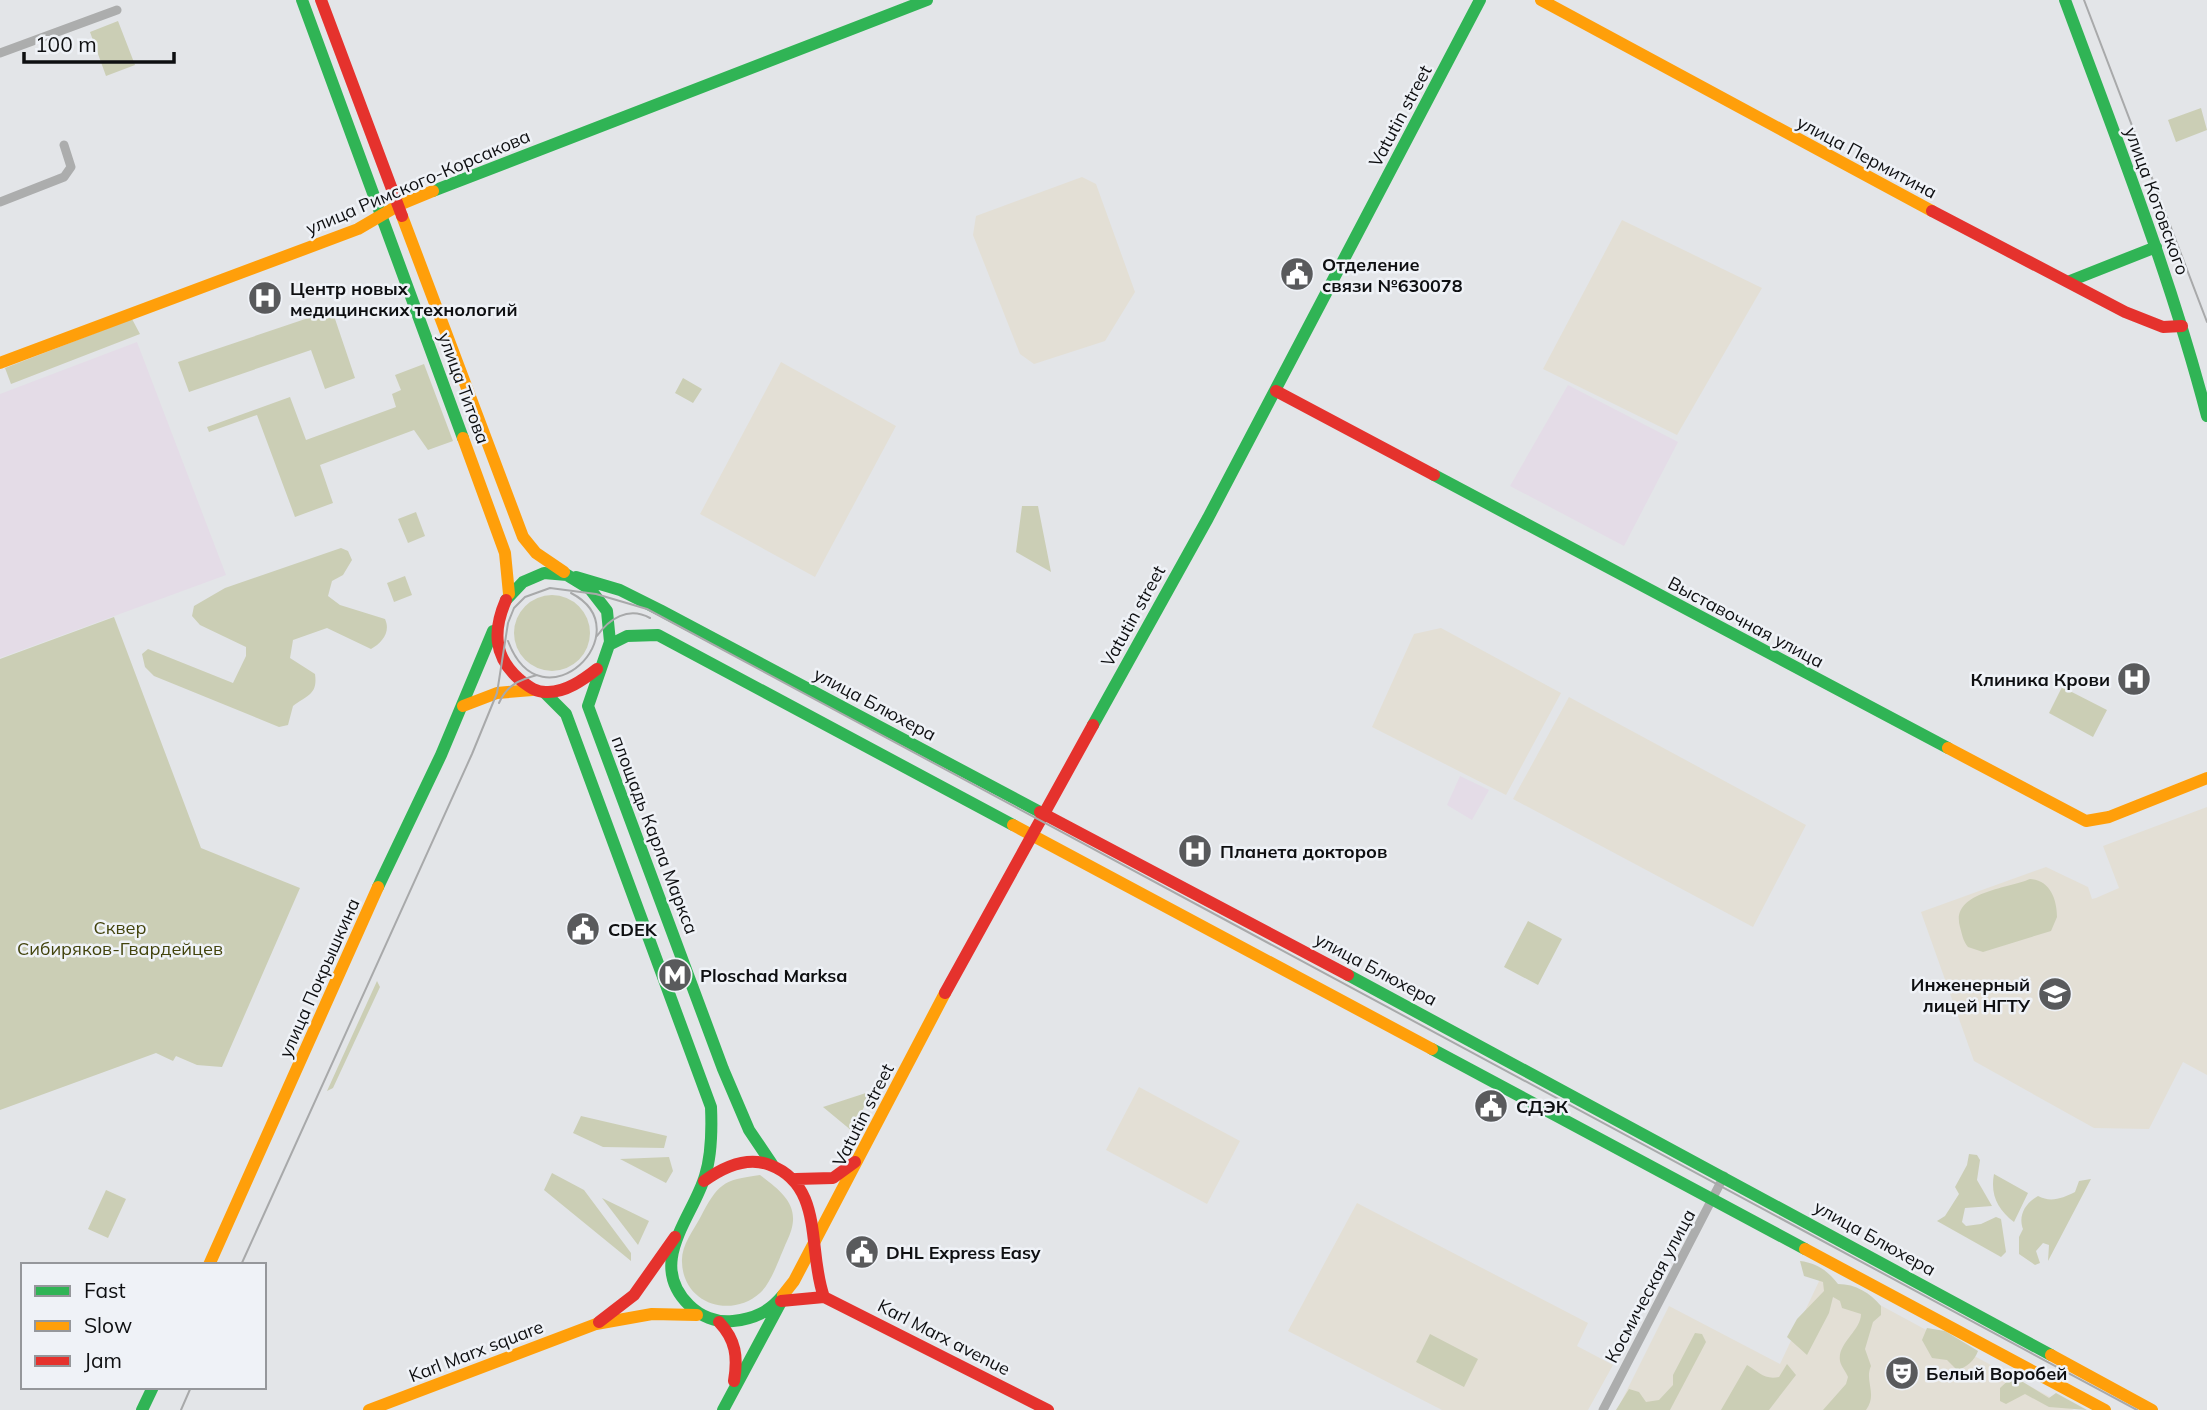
<svg xmlns="http://www.w3.org/2000/svg" width="2207" height="1410" viewBox="0 0 2207 1410" font-family="Mulish,sans-serif">
  <style>
    .industrial { fill: #e4dce7 }
    .education { fill: #e3dfd5 }
    .green { fill: #cbceb5 }
    .lines { fill: none; stroke-linecap: round; stroke-linejoin: round }
    .street { stroke: #acadad; stroke-width: 9 }
    .fast { stroke: #30b455; stroke-width: 12 }
    .slow { stroke: #ff9f0a; stroke-width: 12 }
    .jam { stroke: #e5322d; stroke-width: 12 }
    .tram { stroke: #a8a9aa; stroke-width: 2 }
    .labels { text-anchor: middle; dominant-baseline: central; stroke-width: 5; stroke-linejoin: round; paint-order: stroke }
    .street-label { font-size: 18px; fill: #0e0f11; stroke: #eff2f7 }
    .poi-label { font-size: 18px; font-weight: bold; fill: #0e0f11; stroke: #eff2f7; text-anchor: start }
    .park-label { font-size: 18px; fill: #42430c; stroke: #eff2f7 }
  </style>
  <rect width="100%" height="100%" fill="#e3e5e8"/>
  <path class="industrial" d="M137 342 226 575 0 658V394Z
    M1568 385 1678 442 1624 546 1510 486Z
    M1460 776 1489 790 1472 820 1447 805Z"/>
  <path class="education" d="M1082 177 1096 184 1135 292 1105 341 1034 364 1020 354 973 235 976 216Z
    M1622 220 1762 288 1677 435 1543 369Z
    M781 362 896 426 815 577 700 514Z
    M1441 628 1561 693 1506 795 1372 727 1414 634Z
    M1569 697 1806 825 1753 927 1513 799Z
    M2207 807V1075L2183 1062 2149 1129 2094 1128 1974 1061 1921 912 2046 867 2088 887 2092 899 2096 898 2119 888 2103 846Z
    M1139 1087 1240 1141 1207 1204 1106 1150Z
    M1357 1203 1588 1323 1577 1346 1613 1365 1588 1410H1442L1288 1331Z
    M1821 1277 1880 1305 2074 1410H1617L1669 1306 1780 1364Z"/>
  <path class="green" d="M118 21 135 65 106 76 90 32Z
    M2201 108 2207 130 2176 142 2168 120Z
    M332 310 355 378 325 389 311 350 189 392 178 362Z
    M132 319 140 334 11 384 5 368Z
    M424 364 453 441 428 450 414 430 320 465 333 503 295 517 257 415 209 432 207 427 290 397 306 440 396 407 392 394 401 390 395 375Z
    M683 378 702 389 693 403 675 393Z
    M1022 506H1038L1051 572 1016 552Z
    M416 512 425 536 408 543 398 519Z
    M341 548 348 551 352 560 343 575 332 581 328 596 340 605 385 619C391 632 382 643 371 649L327 628 293 640 290 658 315 674C318 695 307 695 293 706L288 725 279 727 154 676 145 667 142 654 148 649 233 683 246 656V647L200 625 192 616 194 606 225 588Z
    M405 576 412 595 394 602 387 583Z
    M514 633a38 38 0 1 1 76 0a38 38 0 1 1-76 0Z
    M114 617 201 848 300 888 222 1067 197 1065 176 1056 173 1061 156 1053 0 1110V659Z
    M2062 687 2107 710 2093 737 2049 713Z
    M2030 879C2050 880 2057 899 2057 917L2051 931 1983 952 1968 947C1963 941 1962 934 1960 927 1950 892 2007 889 2030 879Z
    M1528 921 1562 939 1538 985 1504 967Z
    M377 981 380 987 333 1088 327 1091Z
    M872 1091 852 1131 823 1107Z
    M581 1116 667 1136 664 1148 603 1147 573 1133Z
    M1969 1154 1977 1155 1980 1160 1977 1180 1992 1206 1965 1208 1962 1222 1966 1226 1981 1224 1996 1217 2001 1219 2006 1252 2001 1257 1937 1221 1945 1216 1959 1194 1955 1187 1967 1165Z
    M669 1157 673 1171 666 1183 620 1159Z
    M552 1173 584 1190 631 1253V1261L544 1190Z
    M1994 1174 2028 1193 2014 1222C1998 1210 1990 1195 1994 1174Z
    M760 1175C785 1194 803 1208 787 1241 780 1256 772 1282 760 1293 731 1319 683 1304 682 1262 681 1246 693 1231 700 1218 718 1184 722 1180 760 1175Z
    M2091 1179 2048 1261 2049 1245 2043 1243 2036 1251 2040 1263 2035 1265 2019 1254V1237L2023 1229C2018 1216 2025 1203 2038 1196 2051 1203 2063 1198 2075 1192L2079 1181Z
    M106 1190 126 1199 108 1238 88 1229Z
    M602 1198 649 1221 638 1245Z
    M1800 1261C1817 1263 1828 1271 1838 1284 1856 1284 1870 1293 1881 1306V1315L1873 1322 1865 1349 1871 1366C1864 1381 1878 1394 1866 1410H1823L1846 1384 1848 1377C1846 1372 1841 1366 1840 1361 1837 1343 1861 1331 1861 1314L1842 1308 1840 1301 1833 1297 1829 1313 1807 1355 1787 1337 1797 1319 1824 1291 1823 1282 1804 1276Z
    M1927 1328 1945 1331 1978 1351C1975 1360 1966 1368 1957 1370L1947 1360 1932 1358 1922 1340Z
    M1695 1333 1702 1334 1706 1342 1670 1410H1616L1629 1389 1639 1392 1646 1402 1659 1400 1673 1385V1375Z
    M1430 1334 1478 1359 1464 1387 1416 1362Z
    M1787 1364 1796 1375 1769 1410H1721L1747 1365C1759 1372 1764 1380 1779 1377Z
    M2013 1376 2049 1398 2056 1393 2087 1410 2049 1407 2025 1394 2006 1404 2000 1401V1388Z"/>
  <g class="lines">
    <path class="street" d="M0 53 117 10
      M0 202 64 177 71 167 64 145
      M1603 1410 1724 1176"/>
    <path class="fast" d="M302 0 463 438
      M2065 0C2116 138 2170 274 2207 416
      M433 191 927 0
      M2070 281 2156 247
      M1434 475 1948 748
      M576 577 620 590 660 610 1040 812
      M506 600 523 582 544 573 567 575 590 589 607 611 610 642 588 706 723 1069 749 1130 772 1164
      M609 645 627 636 658 635 1013 825
      M544 692 566 714 711 1107C712 1130 712 1154 705 1176 693 1217 646 1263 689 1305 700 1316 716 1323 733 1321 754 1319 769 1312 783 1295
      M1093 725 1208 518 1480 0
      M378 887 441 755 493 631
      M1348 975 2051 1355
      M1432 1049 1805 1249
      M142 1410 153 1387
      M723 1410 781 1302"/>
    <path class="slow" d="M1541 0 1932 211
      M402 216 523 537 536 553 564 572
      M0 363 358 229 399 205 433 191
      M463 438 505 553 509 594
      M463 706 497 693 532 690
      M1948 748 2086 821 2109 817 2207 778
      M1013 825 1432 1049
      M1805 1249 2105 1410
      M209 1265 378 887
      M783 1295 794 1281 945 993
      M2051 1355 2152 1410
      M369 1410 596 1324 652 1314 697 1315"/>
    <path class="jam" d="M321 0 402 216
      M1932 211 2125 312 2163 327 2182 326
      M1276 391 1434 475
      M506 600C493 630 493 656 519 679 528 686 536 693 548 692 566 692 583 680 597 669
      M1040 812 1348 975
      M945 993 1093 725
      M796 1179 833 1178 855 1162
      M704 1181C722 1168 747 1156 770 1165 825 1186 807 1251 824 1297
      M781 1301 824 1297 1048 1410
      M599 1322 634 1295 675 1237
      M719 1322C736 1340 738 1357 734 1381"/>
    <path class="tram" d="M2084 0 2207 322
      M597 636C609 619 628 606 650 618
      M508 641C542 731 644 631 571 593
      M499 703C507 685 519 680 537 675
      M241 1265 472 754 497 693 508 623 514 608 525 597 550 588 596 594 647 609 2137 1410
      M181 1410 191 1387"/>
  </g>
  <defs>
    <g id="civic-disc" transform="scale(1.75)"><circle r="9.5" fill="#595a5c" stroke="#eff2f7"/><path d="M-.6-6.5H3V-4.5H.6V-3L4-1V1h2V6H-6V1h2V-1L-.6-3ZM-1.2 2.5V6h2.4V2.5Z" fill="#fff"/></g>
    <g id="hospital-disc" transform="scale(1.75)"><circle r="9.5" fill="#595a5c" stroke="#eff2f7"/><path d="M-5-5h3v3.5h4V-5h3V5h-3V1.5h-4V5h-3Z" fill="#fff"/></g>
    <g id="metro-disc" transform="scale(1.75)"><circle r="9.5" fill="#595a5c" stroke="#eff2f7"/><path d="M-5.5 5V-5H-3L0 0L3-5H5.5V5H3V-.5L0 4L-3-.5V5Z" fill="#fff"/></g>
    <g id="school-disc" transform="scale(1.75)"><circle r="9.5" fill="#595a5c" stroke="#eff2f7"/><path d="M0-5L7-2L0 1L-7-2ZM-4 1L0 2.5L4 1V4Q0 6-4 4Z" fill="#fff"/></g>
    <g id="theatre-disc" transform="scale(1.75)"><circle r="9.5" fill="#595a5c" stroke="#eff2f7"/><path d="M-5-5.5Q0-4 5-5.5V0Q5 5 0 6Q-5 5-5 0ZM-3.3-2.5H-1v1.5H-3.3ZM1-2.5H3.3v1.5H1ZM-2.8 1Q0 5.5 2.8 1Z" fill="#fff"/></g>
  </defs>
  <g fill-rule="evenodd">
    <use href="#civic-disc" x="1297" y="274"/>
    <use href="#hospital-disc" x="265" y="298"/>
    <use href="#hospital-disc" x="2134" y="679"/>
    <use href="#hospital-disc" x="1195" y="851"/>
    <use href="#civic-disc" x="583" y="929"/>
    <use href="#metro-disc" x="675" y="975"/>
    <use href="#school-disc" x="2055" y="994"/>
    <use href="#civic-disc" x="1491" y="1106"/>
    <use href="#civic-disc" x="862" y="1252"/>
    <use href="#theatre-disc" x="1902" y="1373"/>
  </g>
  <g class="labels">
    <g class="street-label">
      <text transform="translate(1400 116) rotate(-62)">Vatutin street</text>
      <text transform="translate(1867 157) rotate(28)">улица Пермитина</text>
      <text transform="translate(418 182) rotate(-23)">улица Римского-Корсакова</text>
      <text transform="translate(2157 201) rotate(70)">улица Котовского</text>
      <text transform="translate(464 388) rotate(70)">улица Титова</text>
      <text transform="translate(1133 616) rotate(-61)">Vatutin street</text>
      <text transform="translate(1746 622) rotate(28)">Выставочная улица</text>
      <text transform="translate(875 704) rotate(28)">улица Блюхера</text>
      <text transform="translate(655 835) rotate(69)">площадь Карла Маркса</text>
      <text transform="translate(1376 969) rotate(28)">улица Блюхера</text>
      <text transform="translate(319 978) rotate(-66)">улица Покрышкина</text>
      <text transform="translate(863 1115) rotate(-63)">Vatutin street</text>
      <text transform="translate(1875 1238) rotate(29)">улица Блюхера</text>
      <text transform="translate(1650 1286) rotate(-62)">Космическая улица</text>
      <text transform="translate(944 1337) rotate(27)">Karl Marx avenue</text>
      <text transform="translate(476 1351) rotate(-21)">Karl Marx square</text>
    </g>
    <g class="poi-label">
      <text x="1322" y="264">Отделение<tspan x="1322" dy="21">связи №630078</tspan></text>
      <text x="290" y="288">Центр новых<tspan x="290" dy="21">медицинских технологий</tspan></text>
      <text x="2110" y="679" text-anchor="end">Клиника Крови</text>
      <text x="1220" y="851">Планета докторов</text>
      <text x="608" y="929">CDEK</text>
      <text x="700" y="975">Ploschad Marksa</text>
      <text x="2030" y="984" text-anchor="end">Инженерный<tspan x="2030" dy="21">лицей НГТУ</tspan></text>
      <text x="1516" y="1106">СДЭК</text>
      <text x="886" y="1252">DHL Express Easy</text>
      <text x="1926" y="1373">Белый Воробей</text>
    </g>
    <g class="park-label">
      <text x="120" y="927">Сквер<tspan x="120" dy="21">Сибиряков-Гвардейцев</tspan></text>
    </g>
  </g>
  <rect x="21" y="1263" width="245" height="126" fill="#eff2f7" stroke="#95979b" stroke-width="2"/>
  <rect x="35" y="1286" width="35" height="10" fill="#30b455" stroke="#95979b" stroke-width="2"/>
  <text x="84" y="1298" font-size="21" fill="#0e0f11">Fast</text>
  <rect x="35" y="1321" width="35" height="10" fill="#ff9f0a" stroke="#95979b" stroke-width="2"/>
  <text x="84" y="1333" font-size="21" fill="#0e0f11">Slow</text>
  <rect x="35" y="1356" width="35" height="10" fill="#e5322d" stroke="#95979b" stroke-width="2"/>
  <text x="84" y="1368" font-size="21" fill="#0e0f11">Jam</text>
  <path d="M24 52v10h150v-10" fill="none" stroke="#0e0f11" stroke-width="3.5"/>
  <text x="35" y="52" font-size="21" fill="#0e0f11" stroke="#eff2f7" stroke-width="5" paint-order="stroke">100 m</text>
</svg>
